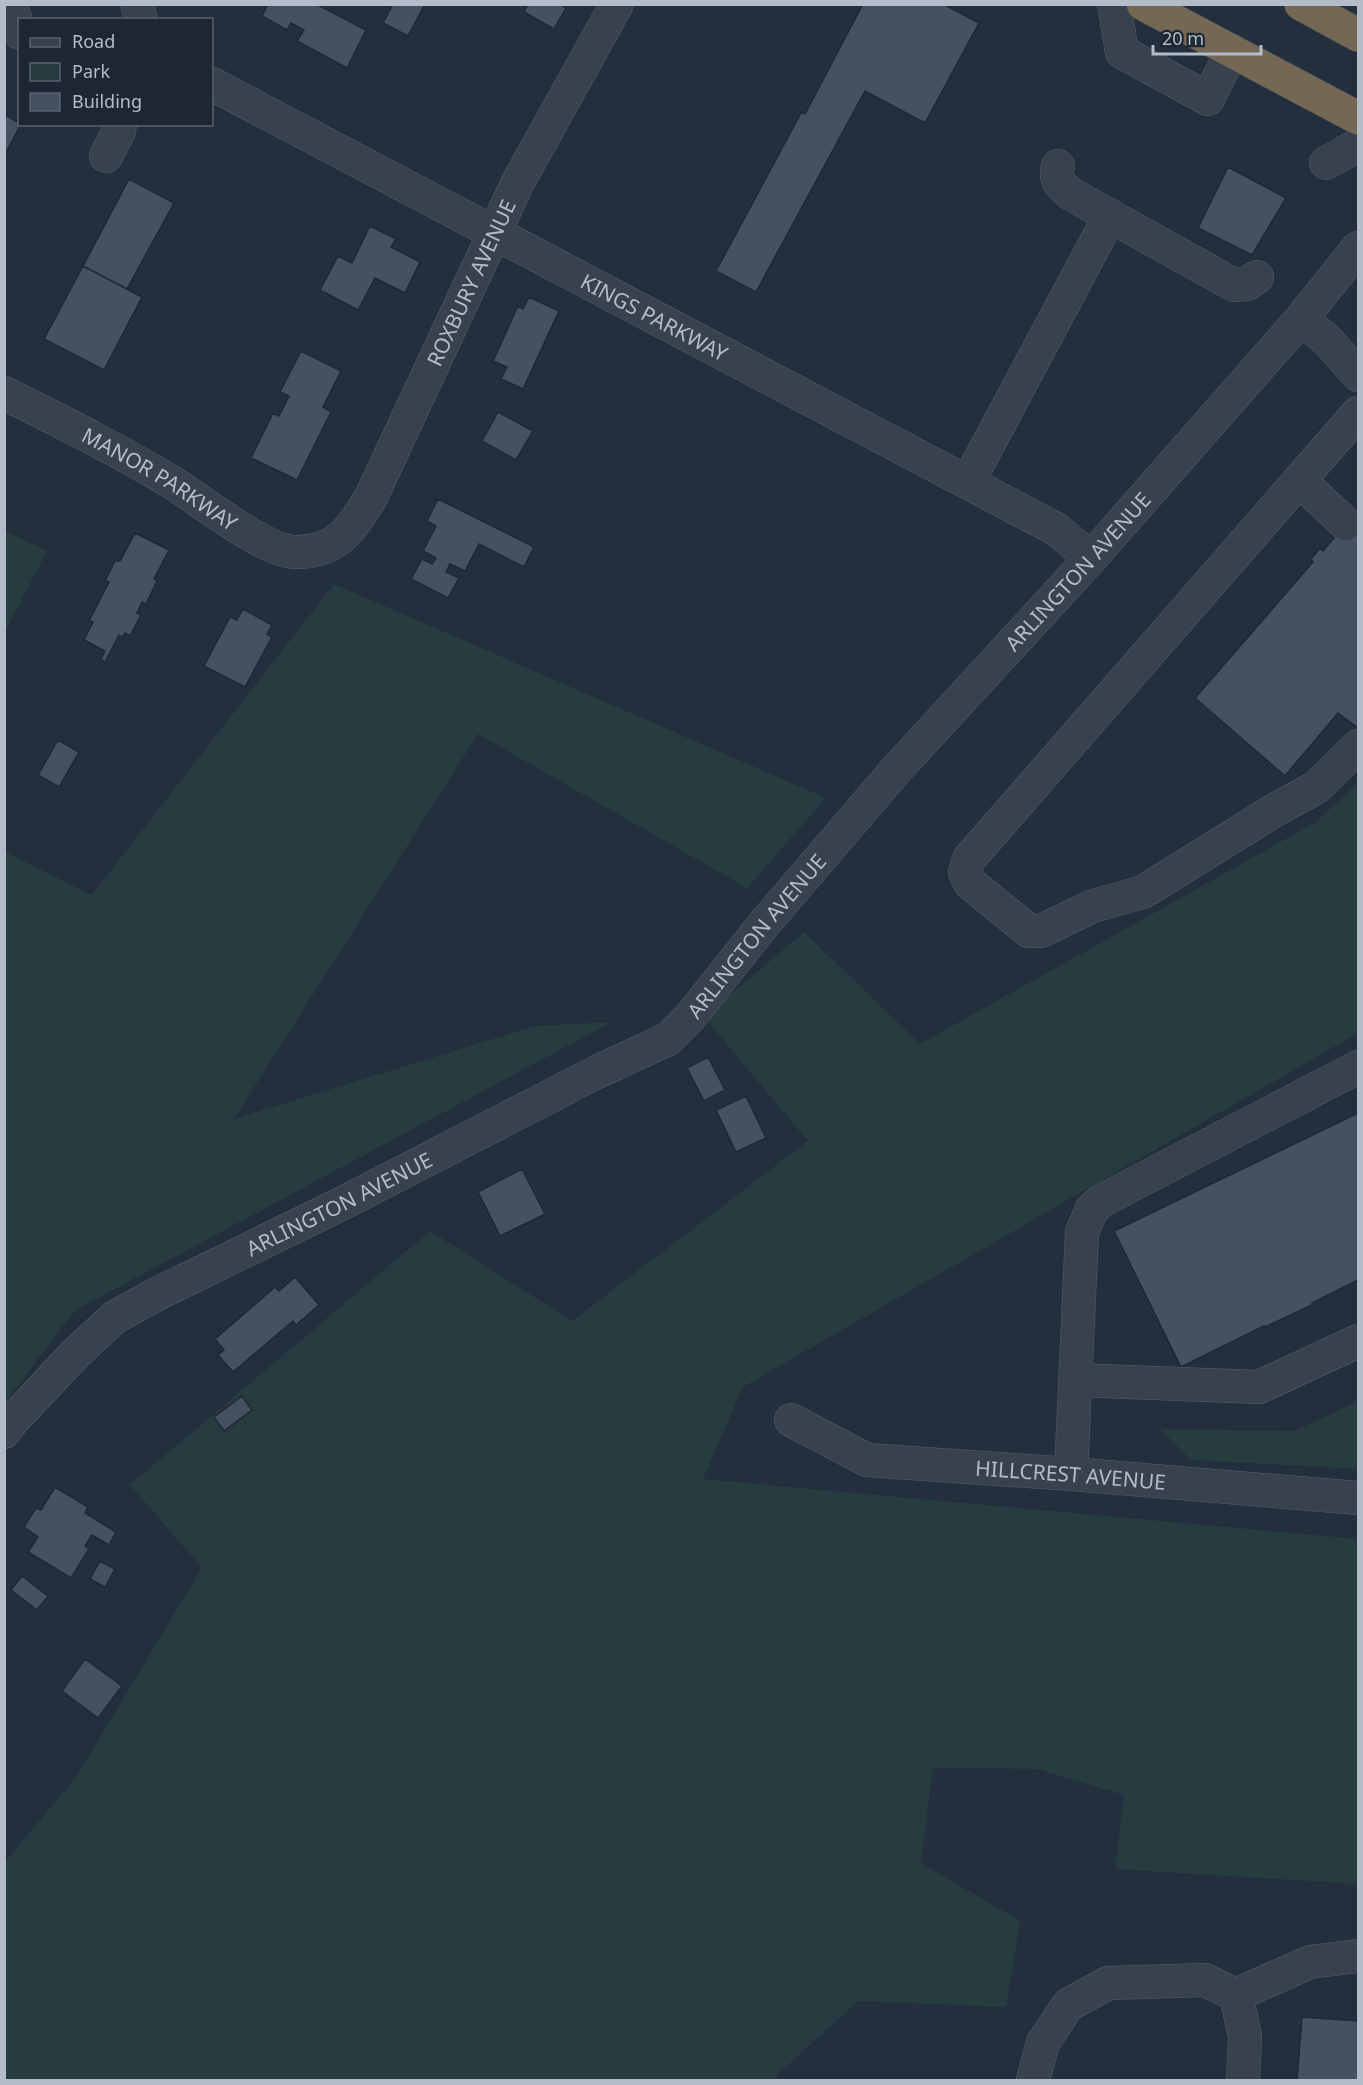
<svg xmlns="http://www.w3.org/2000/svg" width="1363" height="2085" viewBox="0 0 1363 2085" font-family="'Noto Sans',sans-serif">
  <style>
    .green { fill: #263c3f }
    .building { fill: #455162; stroke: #1f2835; stroke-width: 1.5 }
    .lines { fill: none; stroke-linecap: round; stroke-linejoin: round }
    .minor-casing { stroke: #565f6c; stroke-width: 34 }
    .highway-casing { stroke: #434c59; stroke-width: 34 }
    .minor { stroke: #38414e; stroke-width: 33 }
    .highway { stroke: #746855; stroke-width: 33 }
    .labels { text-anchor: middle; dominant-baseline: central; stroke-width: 4.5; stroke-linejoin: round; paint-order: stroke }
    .street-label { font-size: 21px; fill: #b4bcc9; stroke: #1d2633 }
  </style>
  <rect width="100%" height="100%" fill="#242f3e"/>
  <path class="green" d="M5 531 47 551 5 632Z
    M334 584 826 798 747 888 478 734 234 1119 535 1026 612 1022 74 1311 5 1403V852L92 895Z
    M1358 783V1033L743 1387 703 1479 1358 1539V1884L1115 1869 1124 1795 1037 1769 933 1768 921 1863 1020 1921 1006 2007 858 2001 777 2075V2080H5V1862L77 1776 202 1568 130 1485 430 1231 572 1321 808 1141 704 1017 804 932 920 1044 1316 822Z
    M1358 1401V1469L1191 1460 1160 1429 1295 1431Z"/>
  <path class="building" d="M268 4H316L366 30 347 68 297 41 304 30 291 23 287 30 262 16Z
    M393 4H425L408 36 383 23Z
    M528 4H559L566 8 554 29 524 12Z
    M863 4H943L979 23 925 123 865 91 756 292 716 271 801 113 805 114Z
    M4 114 21 124 4 156Z
    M1228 167 1286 198 1252 255 1198 228Z
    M129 179 174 203 127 289 83 266Z
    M370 226 396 239 391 247 420 262 405 293 375 278 358 310 320 290 338 256 352 263Z
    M83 266 142 297 104 370 44 339Z
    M529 297 559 311 523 389 501 379 507 367 493 361 518 306 523 309Z
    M301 351 341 371 323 407 331 412 297 480 251 458 273 413 279 416 289 396 280 392Z
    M498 412 533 431 516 460 482 441Z
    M438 499 534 547 524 567 479 544 465 571 450 564 446 572 459 578 448 598 411 579 422 559 432 564 436 558 423 551 436 526 427 521Z
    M1358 510V728L1338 713 1285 776 1195 698 1313 562 1311 559 1320 548 1323 551Z
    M135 533 169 550 154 579 157 581 146 604 142 602 137 613 141 615 130 636 125 633 122 637 119 635 105 662 101 659 105 651 84 640 93 622 89 621 109 582 105 581 115 561H120Z
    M243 609 272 625 267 634 272 637 245 687 204 666 230 617 237 620Z
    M58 740 79 752 59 787 38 775Z
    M708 1057 725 1090 704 1101 687 1068Z
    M746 1096 766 1138 736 1152 716 1110Z
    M1358 1113V1280L1312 1303V1305L1265 1327 1264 1326 1181 1367 1114 1231Z
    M522 1169 545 1214 500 1236 478 1192Z
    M295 1277 319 1305 296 1325 293 1321 233 1372 218 1355 224 1350 215 1339 275 1287 279 1291Z
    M242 1396 252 1410 224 1431 214 1417Z
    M55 1487 88 1507 85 1513 116 1532 109 1545 92 1535 85 1546 89 1549 71 1578 28 1552 38 1537 24 1527 36 1508 41 1510Z
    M100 1561 115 1569 105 1587 90 1579Z
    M22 1576 48 1596 37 1610 11 1590Z
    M85 1659 122 1686 98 1718 62 1691Z
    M1302 2017 1358 2021V2080H1297Z"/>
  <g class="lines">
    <g class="minor-casing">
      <g id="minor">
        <path d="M10 4 20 33"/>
        <path d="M137 4 141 20"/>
        <path d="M1114 4 1122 52 1208 99 1232 51"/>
        <path id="s1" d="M212 84 1056 529 1091 558"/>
        <path d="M106 156 119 131 120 124"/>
        <path d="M1326 163 1358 145"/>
        <path d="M1058 166C1054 179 1061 186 1071 194L1234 285 1247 284 1257 277"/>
        <path d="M1301 319 1326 339 1358 375"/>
        <path id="s2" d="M4 393C62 422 119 450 173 483 200 500 266 552 295 552 336 553 352 529 371 497L518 182 617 4"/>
        <path d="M1358 413 969 859 965 873 970 883 1029 931H1041L1093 906 1143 892 1275 810 1317 787 1358 746"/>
        <path d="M1300 481 1346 524"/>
        <path d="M968 482 1110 216"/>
        <path d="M1075 1380 1259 1387 1358 1341"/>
        <path id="s3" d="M791 1420 867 1460 1071 1474 1358 1498"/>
        <path id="s4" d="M4 1432 14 1419 76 1353 115 1317 157 1294 343 1203 597 1072 668 1039 690 1017 764 924 896 770 1091 558 1301 319 1358 248"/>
        <path d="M1071 1474 1082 1232 1092 1209 1101 1201 1358 1067"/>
        <path d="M1236 1995 1310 1962 1358 1956"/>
        <path d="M1033 2080 1043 2043 1068 2005 1108 1983 1205 1980 1236 1995 1245 2036 1243 2080"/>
      </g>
    </g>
    <g class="highway-casing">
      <path id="highway" d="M1143 4 1358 118
        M1301 4 1358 35"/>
    </g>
    <use href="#minor" class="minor"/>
    <use href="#highway" class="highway"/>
  </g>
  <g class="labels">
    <g class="street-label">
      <text stroke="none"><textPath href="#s2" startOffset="669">ROXBURY AVENUE</textPath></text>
      <text stroke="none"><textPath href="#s1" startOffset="500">KINGS PARKWAY</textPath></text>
      <text stroke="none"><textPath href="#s2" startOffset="178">MANOR PARKWAY</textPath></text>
      <text stroke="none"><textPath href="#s4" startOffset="1401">ARLINGTON AVENUE</textPath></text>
      <text stroke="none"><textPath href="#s4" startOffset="915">ARLINGTON AVENUE</textPath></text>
      <text stroke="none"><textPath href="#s4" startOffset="411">ARLINGTON AVENUE</textPath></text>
      <text stroke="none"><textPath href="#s3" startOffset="290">HILLCREST AVENUE</textPath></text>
    </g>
  </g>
  <rect width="1363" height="2085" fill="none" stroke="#b4bcc9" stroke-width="12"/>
  <rect x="18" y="18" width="195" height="108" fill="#1d2633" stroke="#59626f" stroke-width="1.5"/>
  <rect x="30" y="38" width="30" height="9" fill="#38414e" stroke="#59626f" stroke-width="1.5"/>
  <text x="72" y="48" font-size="18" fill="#b4bcc9">Road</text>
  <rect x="30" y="63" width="30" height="18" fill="#263c3f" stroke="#59626f" stroke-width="1.5"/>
  <text x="72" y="78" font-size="18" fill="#b4bcc9">Park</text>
  <rect x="30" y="93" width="30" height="18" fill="#455162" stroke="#59626f" stroke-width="1.5"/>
  <text x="72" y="108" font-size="18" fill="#b4bcc9">Building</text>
  <path d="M1153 45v9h108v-9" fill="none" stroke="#b4bcc9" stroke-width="3"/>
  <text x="1162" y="45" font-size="18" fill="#b4bcc9" stroke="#1d2633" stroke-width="4.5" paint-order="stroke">20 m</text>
</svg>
